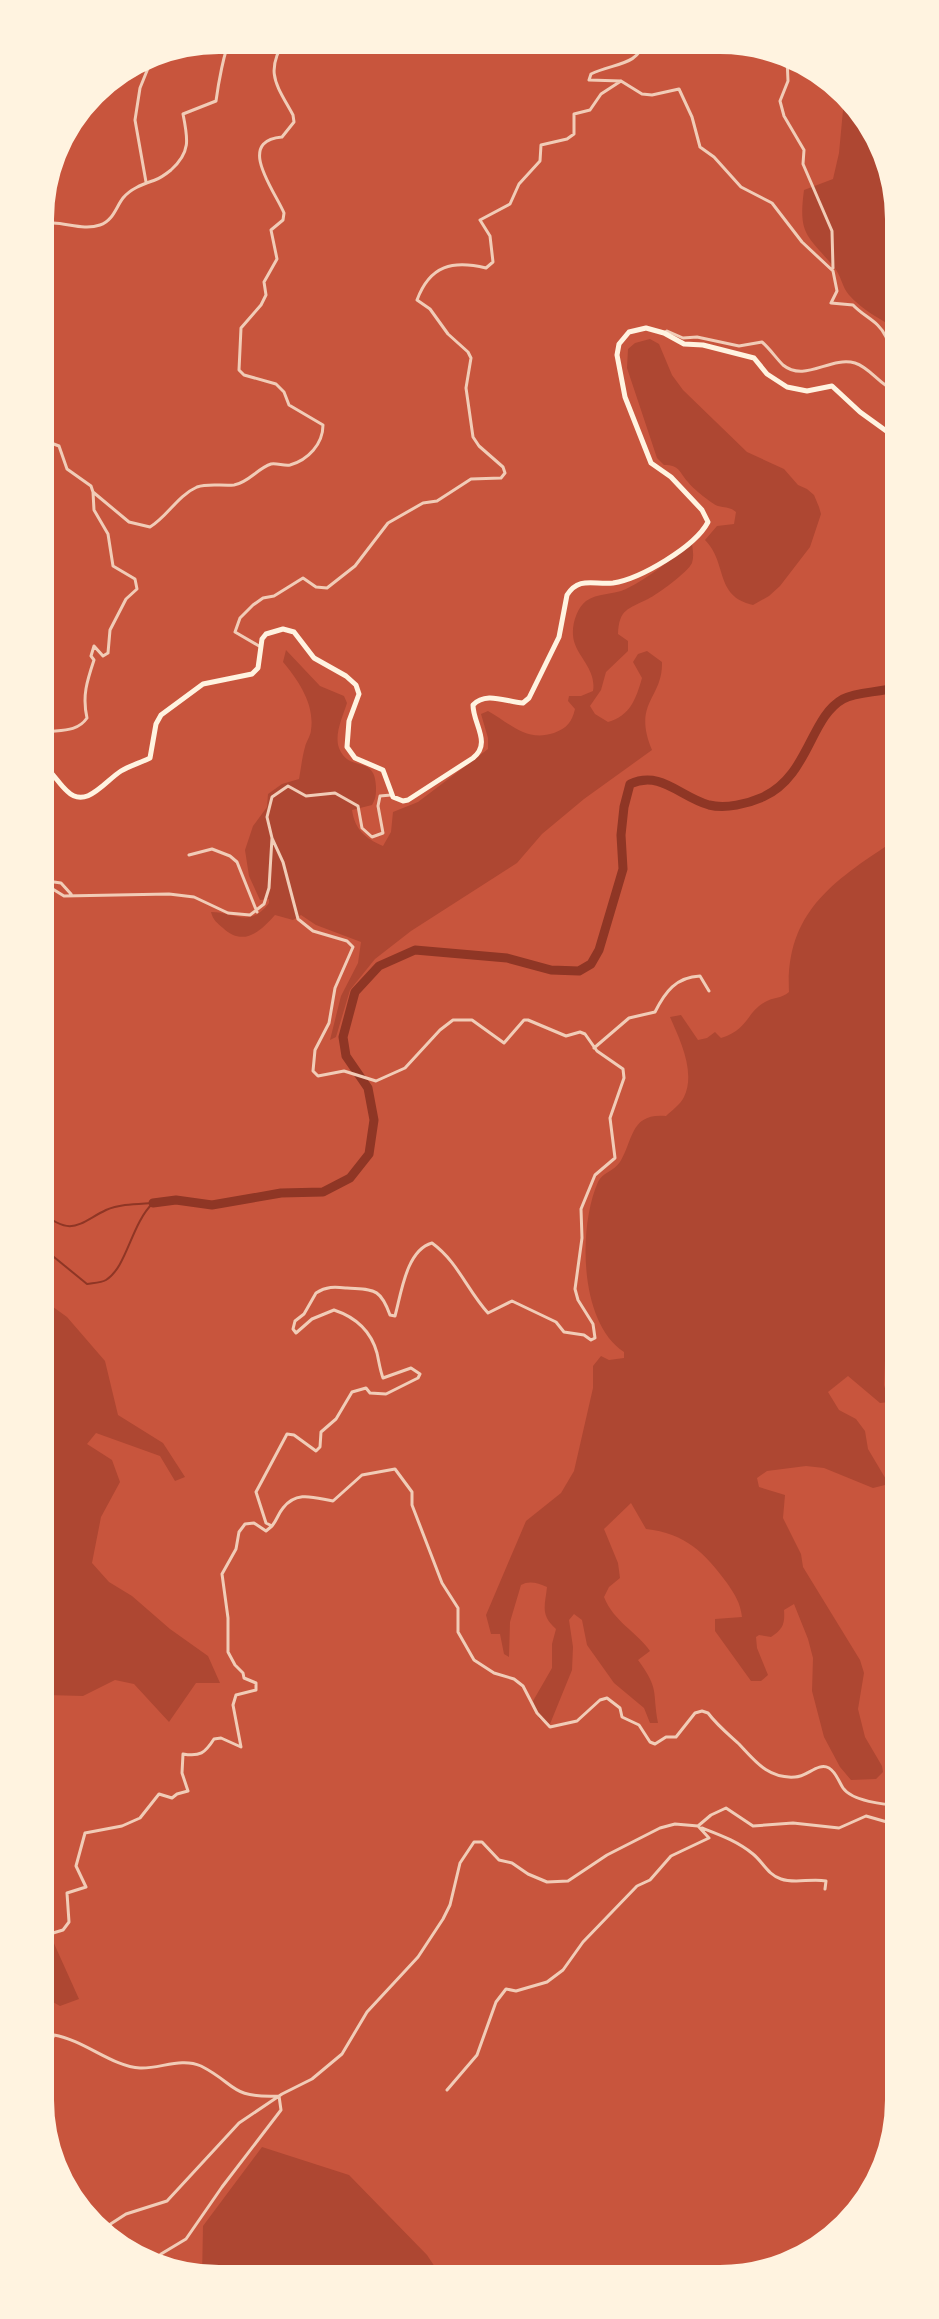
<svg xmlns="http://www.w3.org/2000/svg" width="939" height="2319" viewBox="0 0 939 2319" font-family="'Work Sans',sans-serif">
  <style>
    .green { fill: #ae4732 }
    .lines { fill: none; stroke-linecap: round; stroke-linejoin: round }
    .stream { stroke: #8f3625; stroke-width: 2 }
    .river { stroke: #8f3625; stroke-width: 9 }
    .minor { stroke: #f1ccb7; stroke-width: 3 }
    .primary { stroke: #fff3e0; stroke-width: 5 }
    .rim { fill: none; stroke: #fff3e0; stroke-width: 4 }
  </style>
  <rect width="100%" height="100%" fill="#c8553d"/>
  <path class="green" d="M845 89 895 173V328C880 319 861 309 849 295 842 287 841 275 834 267 807 235 798 235 804 190L833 179 839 153Z
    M650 339 659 344 672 375 683 390 747 452 784 469 798 485 807 489 814 495 819 507 821 514 810 547 780 586 769 596 753 605C714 596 728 563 705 540L717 526 734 524 736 512C730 507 726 508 718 506 712 504 692 488 688 482 679 472 680 465 664 465L657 458 627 368 628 349 635 343Z
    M692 544C693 551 694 557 692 563 688 572 658 594 648 599 628 609 619 609 618 634L628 641V651L606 672 601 690 590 706 595 714 608 722C630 716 636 699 642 678L633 662 638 654 647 651 662 662C663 699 632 702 652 750L584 799 542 834 517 863 411 931 375 959 350 990 336 1037 330 1040 341 996 358 963 361 942 316 925 301 915 293 920 275 915C260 932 243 947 223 928 217 923 213 920 211 912 235 912 249 929 269 903V899L260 900 249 876 245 850 253 826 267 807 268 794 282 784 299 779C301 768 302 758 305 747 306 742 311 735 311 730 315 704 298 680 283 662L286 650 320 686 344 696 347 703C343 716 334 734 339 748 349 774 375 753 376 787 376 795 376 798 372 805L352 810C355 830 365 838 383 846L391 832 393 812 418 802 488 749V738L481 714 488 711C511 724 526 742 554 733 567 728 572 722 575 709L568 701 569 696H581L593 691C597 668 574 655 573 635 572 624 577 608 586 601 597 593 613 595 626 589 651 577 670 559 692 544Z
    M897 839 898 1357 885 1360 884 1385 889 1402 880 1403 848 1376 828 1392 839 1410 856 1419 865 1431 868 1449 887 1481 885 1485 873 1488 824 1468 806 1466 767 1471 757 1478 759 1487 785 1495 783 1518 801 1554 803 1567 860 1660 864 1673 858 1709 865 1737 882 1766 883 1772 876 1779 851 1780 840 1767 824 1737 812 1691 813 1658 808 1639 794 1604 784 1610C785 1624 783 1629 771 1637L759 1635 756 1637 757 1648 768 1675 761 1681H751L715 1631V1619L742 1617C740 1602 735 1595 727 1583 705 1553 685 1533 646 1529L631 1503 604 1529 618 1563 620 1578 609 1587 604 1597C614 1622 636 1631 650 1651L638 1660C660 1690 652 1691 658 1723H650L644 1708 614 1683 587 1645 582 1620 574 1614 569 1620 573 1647 572 1670 550 1724 539 1719 533 1701 552 1668V1644L556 1629C540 1615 545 1606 547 1587 538 1583 529 1580 521 1585L510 1622 509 1657 504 1654 500 1634H491L486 1615 526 1521 561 1493 574 1471 593 1388V1366L601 1356 609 1360 624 1358V1352C579 1323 578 1227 598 1182 602 1173 614 1171 620 1162 634 1139 630 1113 666 1116 671 1111 681 1104 684 1097 696 1072 680 1040 670 1017L681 1015 698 1040 707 1038 715 1032 721 1038C748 1030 746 1013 765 1002 773 997 781 999 789 992 785 911 835 880 897 839Z
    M42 1299 67 1317 105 1361 118 1415 163 1443 185 1477 175 1481 160 1456 96 1433 87 1444 112 1460 120 1482 101 1517 92 1563 109 1582 132 1596 170 1629 208 1656 220 1683H196L169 1722 134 1684 115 1680 83 1696 47 1695 43 1701Z
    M43 1919 79 1999 60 2006 44 1997Z
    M262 2147 349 2175 427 2255 441 2276 202 2278 203 2226Z"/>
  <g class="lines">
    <path class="stream" d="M41 1212C72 1237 78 1224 106 1210 120 1204 137 1204 152 1203
      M41 1253H49L87 1284C92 1283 101 1283 106 1280 127 1267 131 1224 153 1203"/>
    <path class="river" d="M153 1203 176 1200 212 1205 281 1193 323 1192 350 1178 369 1154 374 1120 368 1088 346 1056 343 1037 355 992 379 966 415 950 507 958 551 970 579 971 591 964 599 950 623 869 621 835 624 807 630 784C661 770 680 797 709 805 726 809 747 804 763 797 809 776 810 717 843 699 858 691 880 693 896 687"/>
    <path class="minor" d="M644 41C639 66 613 63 591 74L589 80 621 81 642 94 652 95 679 89 692 117 700 147 714 157 741 187 772 203 802 242 833 271 837 291 831 303 853 305C864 317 879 321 886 337 890 347 888 359 896 368
      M787 58 788 81 780 101 784 116 804 150 803 164 832 231 833 268
      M146 182 135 120 140 88 155 51
      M38 225C58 218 80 232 100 225 113 221 116 207 123 198 131 188 144 184 155 180 161 178 166 174 171 170 191 152 188 139 183 114L216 101C218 86 224 50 231 38
      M664 333 667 331 683 338 697 337 739 346 762 342C770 349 776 358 783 365 805 383 830 356 855 363 871 368 879 385 896 391
      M39 469 51 443 59 446 67 469 91 486 93 492
      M259 646 235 632 240 618 253 605 263 598 274 596 303 578 316 587 327 588 355 566 388 523 423 503 437 501 471 479 501 478 505 473 503 467 479 446 473 437 466 388 471 358 468 352 448 334 430 309 417 300C430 265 453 260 486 268L493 262 490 236 480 220 510 204 519 184 540 161 541 145 567 139 574 134V114L590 110 601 94 621 81
      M40 733C57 729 76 734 87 718 82 696 87 681 94 660L91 656 94 646 103 656 108 653 110 630 126 599 137 589 135 579 113 566 108 534 94 510 93 492 129 522 150 527C168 516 177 496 197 487 208 483 221 486 234 485 248 483 258 468 271 464 277 463 284 466 290 465 308 460 323 444 323 425L289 405 284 392 276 384 244 375 239 370 241 328 261 305 266 295 264 282 277 259 271 230 283 220 284 213C275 191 235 141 282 137L294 122 293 115C276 84 264 72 286 38
      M40 777 45 766
      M272 838 283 862 298 919 313 931 347 941 353 947 335 988 329 1023 315 1050 313 1071 318 1076 344 1071 376 1081 405 1068 440 1030 453 1020H472L504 1043 524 1020H528L566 1036 580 1032 585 1034 597 1051 623 1069 624 1078 610 1118 615 1158 595 1175 581 1209 582 1238 575 1289 578 1300 593 1324 595 1338 591 1340 584 1335 564 1332 556 1322 512 1301 488 1313C467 1290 458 1262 432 1243 406 1250 401 1295 395 1316L390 1315C380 1287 373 1290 347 1288 335 1287 327 1286 316 1293L304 1314 295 1321 293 1329 296 1333 312 1319 334 1310C355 1317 371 1331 377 1353 379 1362 380 1370 383 1378L411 1368 420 1374 418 1378 386 1394 370 1393 366 1388 352 1392 336 1419 321 1432 320 1447 316 1451 294 1435 287 1434 256 1492 266 1523 272 1526C277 1520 278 1514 283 1508 297 1490 315 1498 333 1501L362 1475 395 1469 412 1492V1505L442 1583 458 1608V1632L474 1660 494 1673 514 1679 523 1686 537 1713 550 1727 577 1721 600 1700 607 1698 620 1708 622 1717 639 1725 650 1742 655 1744 666 1737H676L695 1713 702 1711 708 1713C717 1725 728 1734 739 1744 755 1761 768 1779 795 1777 807 1777 818 1762 829 1768 836 1772 839 1782 843 1788 852 1801 884 1805 900 1805
      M189 855 212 849 230 856 237 862 257 912
      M40 880 61 883 71 894
      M40 892 51 888 64 896 169 894 194 897 228 913 250 915 264 904 269 888 272 838 267 817 272 797 288 786 306 796 335 793 358 806 362 828 372 837 383 833 378 806 380 796 391 795
      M594 1048 629 1018 655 1012C665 992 676 977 700 976L709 991
      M702 1828C720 1835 737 1841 753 1854 763 1862 768 1875 781 1879 795 1884 811 1878 826 1881L825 1889
      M43 1949 49 1948 53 1933 63 1930 69 1922 67 1893 86 1887 76 1866 85 1833 122 1826 140 1818 159 1794 172 1798 177 1794 188 1791 182 1773 183 1754C200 1757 205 1753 214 1739L221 1738 241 1747 233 1705 236 1695 256 1690V1683L244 1678 243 1673 235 1665 228 1652V1618L222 1574 236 1549 239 1532 245 1524 254 1523 266 1531 272 1526
      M447 2090 477 2055 496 2002 506 1989 516 1991 547 1982 563 1970 583 1942 637 1886 650 1880 671 1856 709 1838 698 1826
      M44 2107H47L49 2046 54 2035C84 2040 113 2067 140 2068 160 2069 181 2057 201 2066 238 2085 229 2098 279 2096L281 2110 222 2187 186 2239 161 2254 153 2262
      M102 2237 109 2225 126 2214 167 2201 239 2123 282 2094 312 2079 342 2054 367 2012 418 1957 443 1919 450 1905 460 1863 474 1842H482L499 1860 512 1863 528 1874 547 1882 568 1881 607 1855 660 1828 675 1824 698 1826 711 1815 726 1808 753 1826 793 1823 839 1828 866 1816 887 1822 900 1816"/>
    <path class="primary" d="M40 764C52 770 57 782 67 791 86 810 105 781 121 771 129 766 140 763 150 758L156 724 161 715 203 684 252 674 258 668 262 639 266 634 283 629 294 632 314 658 346 676 356 685 359 694 349 721 347 747 355 758 383 770 393 797 403 801 408 800 473 758C492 743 473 724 473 705 486 691 506 702 523 703L529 698 559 637 567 595C579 576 594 585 613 583 640 579 695 547 708 522L702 510 671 477 651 463 625 397 617 355 619 344 629 332 646 328 664 333 684 344 703 345 754 358 767 374 787 387 807 391 832 386 860 412 896 438"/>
  </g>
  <path d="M0 0H939V2319H0ZM219 52H720A167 167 0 0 1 887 219V2100A167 167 0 0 1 720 2267H219A167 167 0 0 1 52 2100V219A167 167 0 0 1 219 52Z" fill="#fff3e0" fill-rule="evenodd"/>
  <path class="rim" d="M219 52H720A167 167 0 0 1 887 219V2100A167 167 0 0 1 720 2267H219A167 167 0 0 1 52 2100V219A167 167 0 0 1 219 52Z"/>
</svg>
